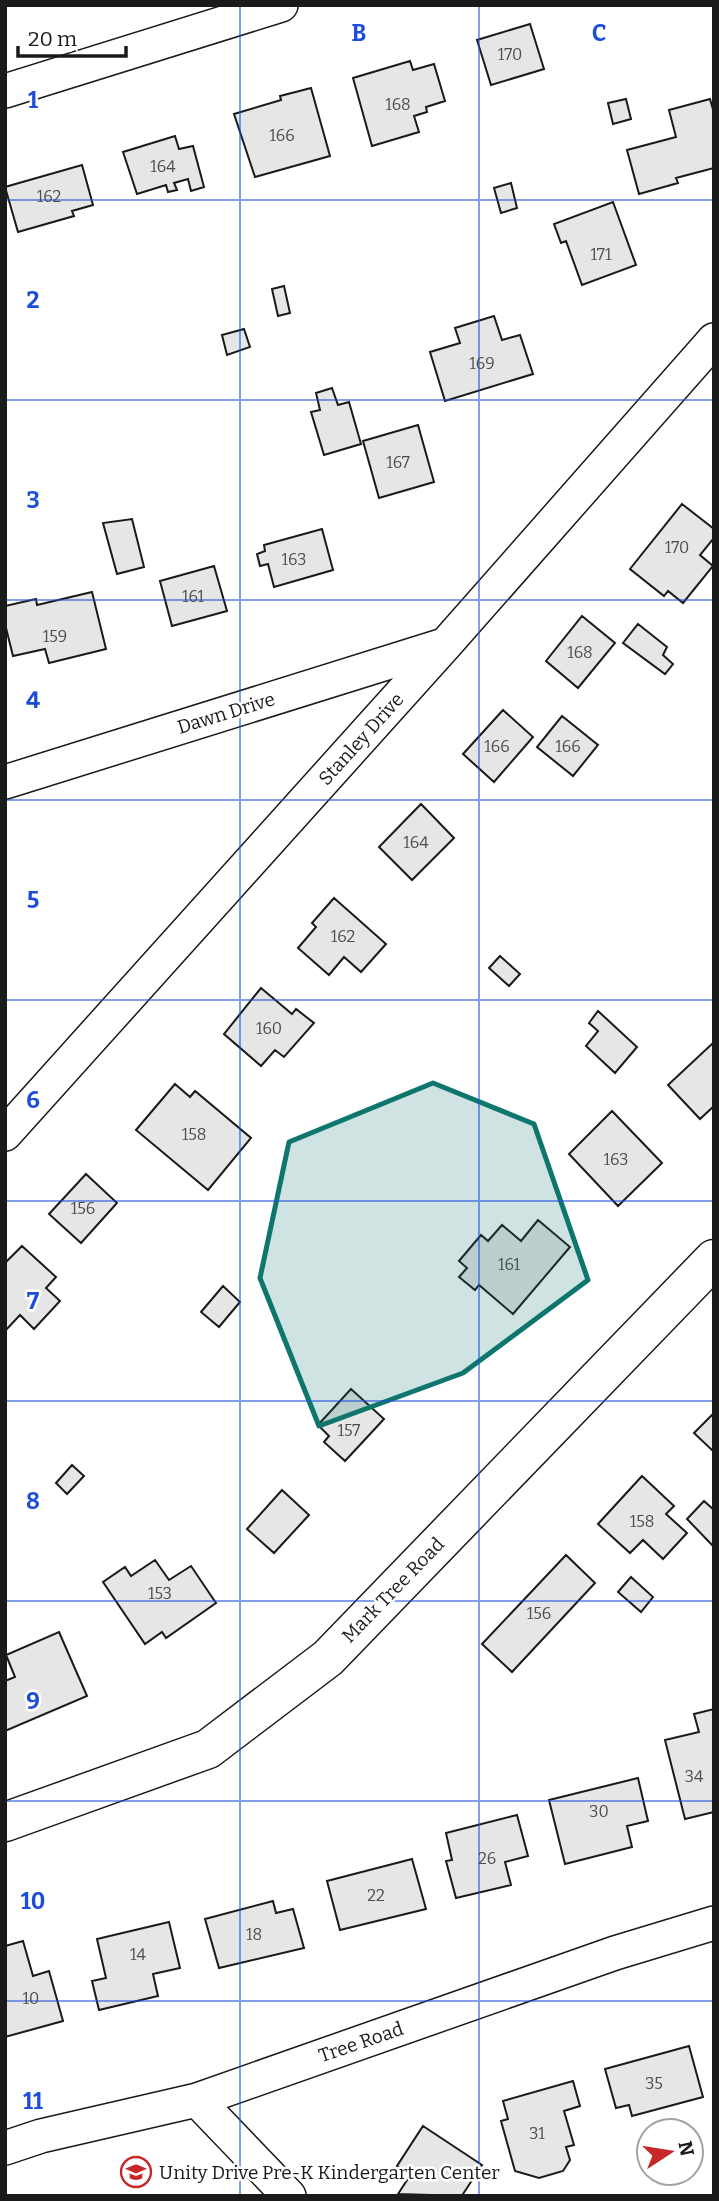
<svg xmlns="http://www.w3.org/2000/svg" width="719" height="2201" viewBox="0 0 719 2201" font-family="Bitter,serif">
  <style>
    .building { fill: #e6e6e6; stroke: #1a1a1a; stroke-width: 2 }
    .lines { fill: none; stroke-linecap: round; stroke-linejoin: round }
    .street-casing { stroke: #1a1a1a; stroke-width: 36 }
    .secondary-casing { stroke: #1a1a1a; stroke-width: 41 }
    .street { stroke: #fff; stroke-width: 33 }
    .secondary { stroke: #fff; stroke-width: 38 }
    .marked { fill: #0f766e; fill-opacity: 0.2; stroke: #0f766e; stroke-width: 5; stroke-linejoin: round }
    .grid { fill: none; stroke: #1d4ed8; stroke-width: 2; stroke-opacity: 0.55 }
    .labels { text-anchor: middle; dominant-baseline: central; stroke-width: 5; stroke-linejoin: round; paint-order: stroke }
    .number-label { font-size: 16px; fill: #4d4d4d }
    .street-label { font-size: 19px; fill: #1a1a1a; stroke: #fff }
    .poi-label { font-size: 19px; fill: #1a1a1a; stroke: #fff; text-anchor: start }
    .grid-label { font-size: 23px; text-anchor: middle; font-weight: bold; fill: #1d4ed8; stroke: #fff; stroke-width: 5; stroke-linejoin: round; paint-order: stroke }
  </style>
  <rect width="100%" height="100%" fill="#fff"/>
  <path class="building" d="M530 24 544 69 491 85 477 40Z
    M410 61 413 70 434 64 445 101 426 107 427 112 414 116 419 132 372 146 353 78Z
    M311 88 330 156 255 177 234 114 281 100 280 96Z
    M626 99 631 119 613 124 608 103Z
    M710 99 714 113V168L676 178 678 183 639 194 627 150 676 137 669 110Z
    M175 136 179 149 193 146 204 187 191 191 188 179 174 183 177 190 168 192 166 185 137 194 123 152Z
    M82 165 93 205 72 211 74 216 18 232 5 187Z
    M511 183 517 208 501 213 494 188Z
    M613 202 636 265 582 285 566 241 561 243 554 224Z
    M284 286 290 313 278 316 272 289Z
    M494 316 502 340 520 335 533 374 445 401 430 352 460 343 455 328Z
    M244 329 250 347 227 355 222 335Z
    M332 388 338 405 349 402 361 444 324 455 311 412 320 410 316 393Z
    M418 425 434 482 379 498 363 441Z
    M682 504 714 529V538L700 555 713 566 683 603 668 591 664 596 630 569Z
    M132 519 144 567 117 574 103 523Z
    M322 529 333 570 274 587 268 564 260 566 257 554 265 551 264 545Z
    M214 566 227 611 172 626 160 581Z
    M92 592 106 649 49 663 45 649 13 656 5 624V606L36 599 37 605Z
    M582 616 615 643 578 688 546 661Z
    M638 624 667 647 663 655 673 664 665 674 623 643Z
    M503 710 533 737 494 782 463 754Z
    M562 716 598 745 573 776 537 747Z
    M421 804 454 838 412 880 379 847Z
    M334 898 386 944 361 972 344 957 329 975 298 948 316 927 312 923Z
    M500 956 520 974 509 986 489 968Z
    M261 988 292 1014 296 1009 314 1023 284 1057 275 1050 261 1066 224 1034Z
    M598 1011 637 1047 615 1073 586 1046 598 1031 589 1023Z
    M713 1043 714 1106 700 1119 668 1085Z
    M175 1084 190 1097 195 1091 251 1138 208 1190 136 1130Z
    M612 1111 662 1163 618 1206 569 1154Z
    M86 1174 117 1203 81 1243 49 1214Z
    M538 1220 570 1247 513 1314 479 1285 475 1290 459 1277 467 1268 459 1261 481 1235 488 1241 502 1225 521 1241Z
    M22 1246 56 1277 46 1288 60 1301 34 1329 20 1315 5 1331V1263Z
    M223 1286 240 1302 219 1327 201 1312Z
    M351 1389 384 1419 345 1461 324 1442 329 1436 318 1425Z
    M714 1413V1452L694 1433Z
    M72 1465 84 1476 67 1494 56 1483Z
    M642 1476 674 1506 666 1514 687 1533 663 1559 643 1540 630 1553 598 1524Z
    M282 1490 309 1515 274 1553 247 1529Z
    M704 1501 714 1510V1547L687 1519Z
    M566 1555 595 1583 512 1672 482 1644Z
    M155 1560 169 1580 191 1566 216 1603 166 1638 162 1632 145 1644 103 1582 125 1567 131 1576Z
    M631 1577 653 1597 641 1612 618 1592Z
    M59 1632 87 1696 5 1731V1681L15 1677 6 1655Z
    M714 1709V1812L685 1819 665 1740 699 1732 694 1714Z
    M638 1778 648 1821 627 1826 632 1847 565 1864 549 1800Z
    M517 1815 528 1856 505 1862 511 1885 456 1898 446 1861 452 1860 446 1833Z
    M412 1859 426 1909 340 1930 327 1881Z
    M273 1901 276 1913 293 1909 304 1948 219 1968 205 1919Z
    M169 1922 180 1968 153 1974 158 1996 99 2010 92 1981 106 1978 97 1939Z
    M23 1941 33 1976 49 1971 63 2021 5 2037V1946Z
    M689 2046 703 2097 632 2116 629 2105 616 2108 605 2069Z
    M573 2081 580 2106 564 2111 574 2145 566 2147 570 2160 563 2171 539 2178 515 2171 501 2121 508 2119 503 2101Z
    M423 2126 482 2165 463 2194 465 2196 398 2194 411 2174 397 2166Z"/>
  <g class="lines">
    <g class="street-casing">
      <path id="street" d="M5 91 281 5
        M5 782 444 645
        M5 1134 446 644 714 340
        M197 2100 289 2196
        M5 2148 41 2136 197 2100 615 1953 714 1923"/>
    </g>
    <g class="secondary-casing">
      <path id="secondary" d="M5 1822 208 1749 328 1658 714 1259"/>
    </g>
    <use href="#street" class="street"/>
    <use href="#secondary" class="secondary"/>
  </g>
  <path class="marked" d="M433 1083 534 1124 588 1280 463 1373 319 1426 260 1278 289 1142Z"/>
  <path class="grid" d="M240 5V2196M479 5V2196M5 200H714M5 400H714M5 600H714M5 800H714M5 1000H714M5 1201H714M5 1401H714M5 1601H714M5 1801H714M5 2001H714"/>
  <defs>
    <g id="school-ring" transform="scale(1.575)"><circle r="9.5" fill="#fff" stroke="#c62828" stroke-width="1.5"/><path d="M0-5L7-2L0 1L-7-2ZM-4 1L0 2.5L4 1V4Q0 6-4 4Z" fill="#c62828"/></g>
  </defs>
  <g fill-rule="evenodd">
    <use href="#school-ring" x="136" y="2172"/>
  </g>
  <g class="labels">
    <g class="number-label">
      <text x="510" y="54">170</text>
      <text x="398" y="104">168</text>
      <text x="282" y="135">166</text>
      <text x="163" y="166">164</text>
      <text x="49" y="196">162</text>
      <text x="601" y="254">171</text>
      <text x="482" y="363">169</text>
      <text x="398" y="462">167</text>
      <text x="677" y="547">170</text>
      <text x="294" y="559">163</text>
      <text x="193" y="596">161</text>
      <text x="55" y="636">159</text>
      <text x="580" y="652">168</text>
      <text x="497" y="746">166</text>
      <text x="568" y="746">166</text>
      <text x="416" y="842">164</text>
      <text x="343" y="936">162</text>
      <text x="269" y="1028">160</text>
      <text x="194" y="1134">158</text>
      <text x="616" y="1159">163</text>
      <text x="83" y="1208">156</text>
      <text x="509" y="1264">161</text>
      <text x="349" y="1430">157</text>
      <text x="642" y="1521">158</text>
      <text x="160" y="1593">153</text>
      <text x="539" y="1613">156</text>
      <text x="694" y="1776">34</text>
      <text x="599" y="1811">30</text>
      <text x="487" y="1858">26</text>
      <text x="376" y="1895">22</text>
      <text x="254" y="1934">18</text>
      <text x="138" y="1954">14</text>
      <text x="31" y="1998">10</text>
      <text x="654" y="2083">35</text>
      <text x="537" y="2133">31</text>
    </g>
    <g class="street-label">
      <text transform="translate(226 713) rotate(-17)">Dawn Drive</text>
      <text transform="translate(361 739) rotate(-48)">Stanley Drive</text>
      <text transform="translate(393 1590) rotate(-46)">Mark Tree Road</text>
      <text transform="translate(361 2042) rotate(-19)">Tree Road</text>
    </g>
    <g class="poi-label">
      <text x="159" y="2172">Unity Drive Pre-K Kindergarten Center</text>
    </g>
  </g>
  <g class="grid-label">
    <text x="359" y="41">B</text>
    <text x="599" y="41">C</text>
    <text x="33" y="108">1</text>
    <text x="33" y="308">2</text>
    <text x="33" y="508">3</text>
    <text x="33" y="708">4</text>
    <text x="33" y="908">5</text>
    <text x="33" y="1108">6</text>
    <text x="33" y="1309">7</text>
    <text x="33" y="1509">8</text>
    <text x="33" y="1709">9</text>
    <text x="33" y="1909">10</text>
    <text x="33" y="2109">11</text>
  </g>
  <rect width="719" height="2201" fill="none" stroke="#1a1a1a" stroke-width="14"/>
  <g transform="translate(670 2152) rotate(78)"><circle r="33" fill="#ffffff" stroke="#a3a3a3" stroke-width="2"/>
  <path d="M0-5L12 26L0 18L-12 26Z" fill="#c62828"/>
  <text y="-10" font-size="19" font-weight="bold" text-anchor="middle" fill="#1a1a1a">N</text>
  </g>
  <path d="M18 46v10h108v-10" fill="none" stroke="#1a1a1a" stroke-width="3.5"/>
  <text x="28" y="46" font-size="21" fill="#1a1a1a" stroke="#ffffff" stroke-width="5" paint-order="stroke">20 m</text>
</svg>
